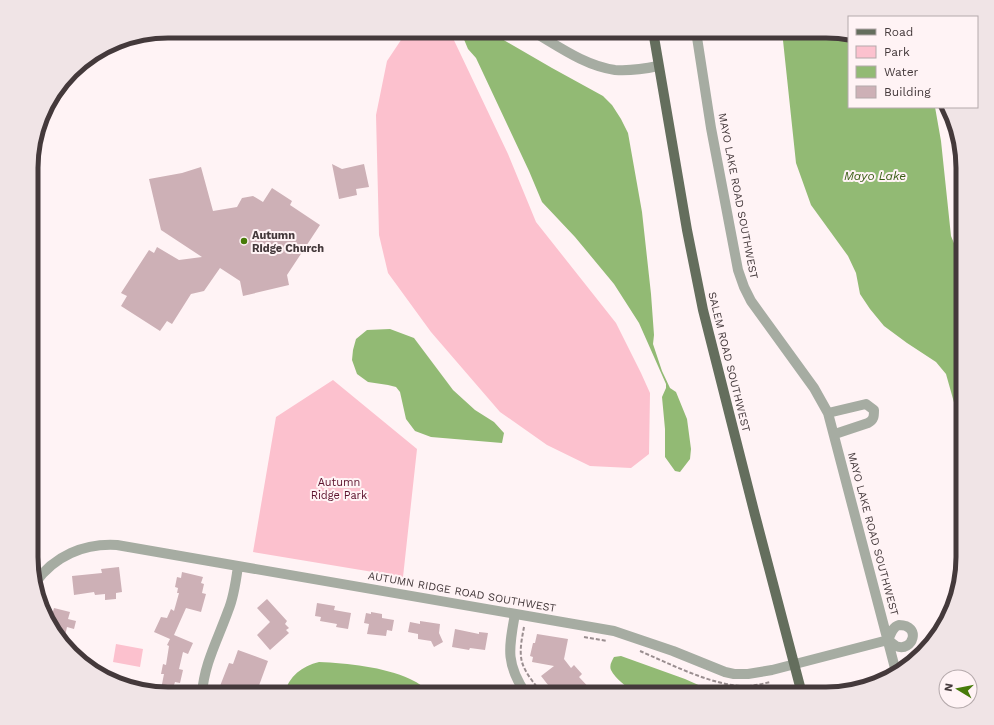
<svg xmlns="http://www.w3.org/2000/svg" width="994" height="725" viewBox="0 0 994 725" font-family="'Work Sans',sans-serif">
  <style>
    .green { fill: #fcc1ce }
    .water { fill: #92ba74 }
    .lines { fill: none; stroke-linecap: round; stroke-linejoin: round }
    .stream { stroke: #92ba74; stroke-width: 3 }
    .building { fill: #cdb0b6 }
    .path { stroke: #9a8e90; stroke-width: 2; stroke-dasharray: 4 2; stroke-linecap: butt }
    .minor { stroke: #a6aca2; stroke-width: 10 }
    .major { stroke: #646e5d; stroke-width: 10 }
    .poi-dot { fill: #477b09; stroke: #fff3f5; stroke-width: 1.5 }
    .labels { text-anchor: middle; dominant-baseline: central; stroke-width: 4; stroke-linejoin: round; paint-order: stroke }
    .street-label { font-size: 11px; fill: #44393b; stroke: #fff3f5 }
    .poi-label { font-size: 11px; font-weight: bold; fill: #44393b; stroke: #fff3f5; text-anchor: start }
    .park-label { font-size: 11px; fill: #5b112c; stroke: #fff3f5 }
    .water-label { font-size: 12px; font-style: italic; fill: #3a5e16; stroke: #fff3f5 }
    .rim { fill: none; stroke: #44393b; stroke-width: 5 }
  </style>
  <rect width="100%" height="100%" fill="#fff3f5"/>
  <path class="green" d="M407 31H447L451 34 508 154 536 222 616 323 641 373 650 393 649 454 631 468 590 466 547 445 500 412 431 332 388 273 379 235 376 115 387 61Z
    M333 380 417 449 403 577 253 552 276 417Z
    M116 644 143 649 140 667 113 662Z"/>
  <path class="water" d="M782 31H835L849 35V107H935L941 141 951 236 961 260 963 261V422L955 406 946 374 936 362 907 343 884 326 870 309 860 294 856 273 848 256 811 205 796 163Z
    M474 32 482 33 502 39 552 68 603 96 612 105 621 119 628 133 642 212 651 294 654 335 653 344 662 371 670 388 676 392 687 419 691 449 690 459 680 472 675 471 665 457V429L662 397 666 388V384L639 323 614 284 575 237 542 202 529 171 476 58 468 49 463 37 467 34Z
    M390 329 414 338 453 390 475 410 494 422 504 433 502 443 431 437 415 431 406 419 400 392 396 387 388 385 368 382 357 374 352 360 353 350 356 339 367 330Z
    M621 656 685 679 714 692 737 694H635C628 687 615 679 611 670 609 665 612 661 614 657Z
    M319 662C347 663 384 667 410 679 419 683 426 689 434 694H284C289 676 302 666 319 662Z"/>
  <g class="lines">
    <path class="stream" d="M40 124 67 87 80 63"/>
  </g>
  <path class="building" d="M332 164 342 169 364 164 369 187 356 189 357 195 339 199Z
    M201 167 213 211 237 207 242 198 253 196 263 202 272 188 292 201 290 205 320 225 287 275 289 285 243 296 240 281 220 268 204 291 191 294 172 324 167 321 160 331 121 306 127 296 121 293 149 250 154 253 157 247 179 260 202 257 161 230 149 179 182 173Z
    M119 567 122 592 116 593V599L105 600V594L95 595 94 592 74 595 72 576 102 573 101 569Z
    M182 572 203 577 201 583 204 584 202 593 206 594 201 612 186 608 174 635 193 643 188 654 183 652 179 669 183 670 180 683 175 682 171 694H160L164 674H161L163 664 166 665 169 646 167 645 170 639 154 632 161 617 167 618 171 609 174 611 179 593H177L178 588 175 587 177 577 181 578Z
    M267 599 287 621 285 624 289 628 286 630 289 633 270 650 257 635 270 622 257 608Z
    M317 603 335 606 334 610 351 613 348 629 336 627 337 624 320 621 321 617 315 616Z
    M54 608 70 612 68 619 76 621 74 629 67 627 65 636 57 634 49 626Z
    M371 612 382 614V618L394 620 392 631 387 630 386 636 367 634 369 624 364 623 366 613 371 614Z
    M420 621 440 624 439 633 443 642 434 647 431 641 418 639V634L408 632 410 622 420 624Z
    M455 629 479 634V632L488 633 485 650 470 648 469 650 452 647Z
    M537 634 568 639 564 659 571 668 574 665 582 674 579 677 595 694H552V690L541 676 554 666 532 662 533 657 530 656 533 643H535Z
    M238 650 268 661 257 691 250 689 249 692 241 689 239 693 220 686 229 663 233 664Z"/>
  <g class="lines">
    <path class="path" d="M524 627C522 638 519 651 522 662 525 673 535 684 542 694
      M584 637 607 641
      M640 651C668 663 715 687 746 686 754 686 762 684 770 682"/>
    <path class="minor" d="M532 31C558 46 585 66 615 70 630 71 644 69 658 66
      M696 31 711 128 738 270 744 287 751 301 814 388 828 413 896 672
      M828 413 866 404 874 410C874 416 874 420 868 423L835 434
      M35 583C54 556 84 543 117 545L614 631 673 651 725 672 734 674H748L772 670 888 640
      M515 614C509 648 505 663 526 694
      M899 625C922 625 913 653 896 646 894 645 891 642 888 640 891 634 892 627 899 625Z
      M202 694C204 664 218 639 228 611 234 597 236 581 238 566"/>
    <path class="major" d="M653 31 687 230 703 310 755 515 802 694"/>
  </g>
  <circle class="poi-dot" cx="244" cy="241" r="4"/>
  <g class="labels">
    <g class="street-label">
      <text transform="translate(738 196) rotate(79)">MAYO LAKE ROAD SOUTHWEST</text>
      <text transform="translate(729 362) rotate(76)">SALEM ROAD SOUTHWEST</text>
      <text transform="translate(873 534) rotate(75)">MAYO LAKE ROAD SOUTHWEST</text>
      <text transform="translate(462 592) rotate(10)">AUTUMN RIDGE ROAD SOUTHWEST</text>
    </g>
    <g class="poi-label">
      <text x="252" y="235">Autumn<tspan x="252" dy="13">Ridge Church</tspan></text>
    </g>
    <g class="park-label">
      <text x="339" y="482">Autumn<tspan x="339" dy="13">Ridge Park</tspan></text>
    </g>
    <g class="water-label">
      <text x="875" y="176">Mayo Lake</text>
    </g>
  </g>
  <path d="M0 0H994V725H0ZM168 38H826A130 130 0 0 1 956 168V557A130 130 0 0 1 826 687H168A130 130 0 0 1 38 557V168A130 130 0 0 1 168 38Z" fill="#f0e4e6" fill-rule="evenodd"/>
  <path class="rim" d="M168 38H826A130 130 0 0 1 956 168V557A130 130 0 0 1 826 687H168A130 130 0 0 1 38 557V168A130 130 0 0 1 168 38Z"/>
  <rect x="848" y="16" width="130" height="92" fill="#fff3f5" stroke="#b4a9ab"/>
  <rect x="856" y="29" width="20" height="6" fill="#646e5d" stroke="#b4a9ab"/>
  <text x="884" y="36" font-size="12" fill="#44393b">Road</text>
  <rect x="856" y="46" width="20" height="12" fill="#fcc1ce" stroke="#b4a9ab"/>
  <text x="884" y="56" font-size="12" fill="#44393b">Park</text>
  <rect x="856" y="66" width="20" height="12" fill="#92ba74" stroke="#b4a9ab"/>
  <text x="884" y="76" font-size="12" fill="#44393b">Water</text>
  <rect x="856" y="86" width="20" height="12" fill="#cdb0b6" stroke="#b4a9ab"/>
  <text x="884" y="96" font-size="12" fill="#44393b">Building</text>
  <g transform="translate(958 689) rotate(280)"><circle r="19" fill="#fff3f5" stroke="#b4a9ab"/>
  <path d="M0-3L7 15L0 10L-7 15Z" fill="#477b09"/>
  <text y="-6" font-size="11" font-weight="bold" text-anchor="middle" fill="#44393b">N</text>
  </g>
</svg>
